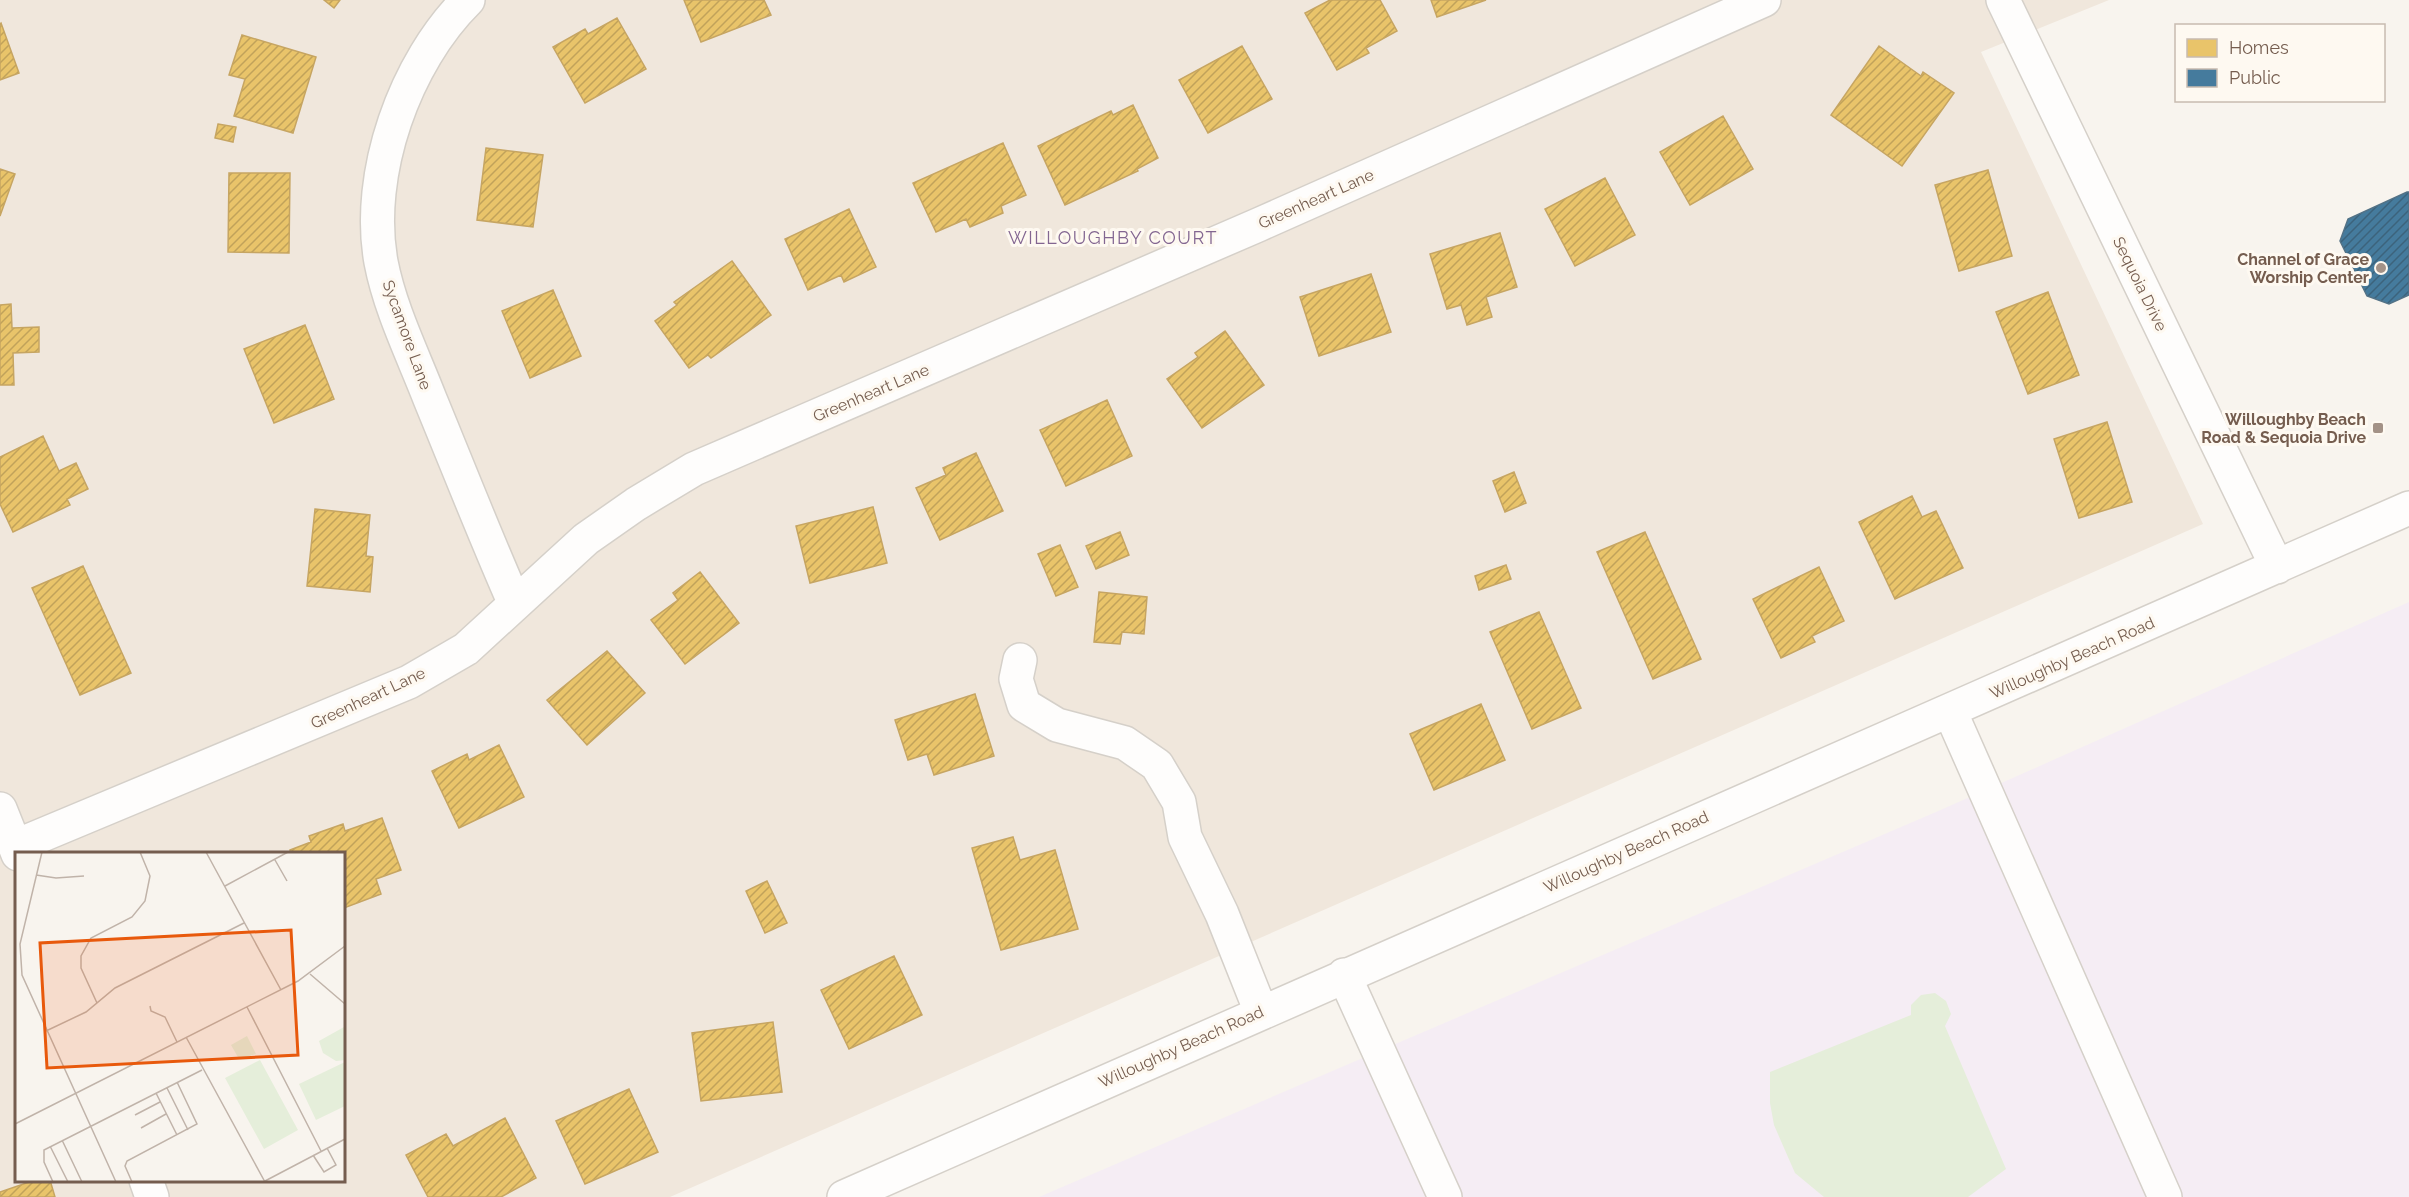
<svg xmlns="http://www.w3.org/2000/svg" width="2409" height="1197" viewBox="0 0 2409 1197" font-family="Raleway,sans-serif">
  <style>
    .residential { fill: #f0e7dc; fill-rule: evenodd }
    .education { fill: #f5edf4 }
    .pitch { fill: #e5eeda }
    .homes { fill: url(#homes-hatch); stroke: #c6a562; stroke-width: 1.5 }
    .public { fill: url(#public-hatch); stroke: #537286; stroke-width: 1.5 }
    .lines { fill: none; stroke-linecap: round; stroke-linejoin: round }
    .minor-casing { stroke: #d5d0c9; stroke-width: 36 }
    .minor { stroke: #fefdfc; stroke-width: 33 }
    .poi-dot { fill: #a39287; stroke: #fef9f1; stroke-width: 2 }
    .labels { text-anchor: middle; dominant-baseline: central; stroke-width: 6; stroke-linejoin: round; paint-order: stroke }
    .street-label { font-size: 16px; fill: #755d4f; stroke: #fef9f1 }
    .poi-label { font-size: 16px; font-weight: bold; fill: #755d4f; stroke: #fef9f1; text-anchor: end }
    .neighbourhood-label { font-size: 18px; letter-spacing: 1.5px; fill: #836691; stroke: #fef9f1 }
    .inset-road { fill: none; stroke: #c0b3a9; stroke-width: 1.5 }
    .view { fill: #e8590c; fill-opacity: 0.15; stroke: #e8590c; stroke-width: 3 }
    .inset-edge { fill: none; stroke: #755d4f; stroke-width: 3 }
  </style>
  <defs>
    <pattern id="homes-hatch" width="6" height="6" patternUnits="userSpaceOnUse" patternTransform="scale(1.5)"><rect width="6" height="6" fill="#e9c46a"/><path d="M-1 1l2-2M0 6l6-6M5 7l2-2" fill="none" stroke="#c1a25a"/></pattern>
    <pattern id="public-hatch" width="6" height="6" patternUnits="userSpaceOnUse" patternTransform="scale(1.5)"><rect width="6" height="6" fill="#457b9d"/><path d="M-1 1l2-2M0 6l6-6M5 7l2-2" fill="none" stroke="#3c637c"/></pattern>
  </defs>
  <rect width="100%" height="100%" fill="#f8f4ee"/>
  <path class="residential" d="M0 0H2109L1981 52 2203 524 670 1197H0ZM16 854H344V1180H16Z"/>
  <path class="education" d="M2409 602V1197H1039L1936 812Z"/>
  <path class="pitch" d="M1935 993 1946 1001 1951 1014 1945 1026 2006 1169 1968 1197H1824L1795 1173 1774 1125 1770 1103V1072L1911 1015V1005L1921 995Z"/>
  <path class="homes" d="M324 0H340L334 8Z
    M684 0H764L771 15 701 42Z
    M1330 0H1380L1397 31 1366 48 1369 53 1337 70 1305 13Z
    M1431 0H1486L1437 17Z
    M617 18 646 69 585 103 553 47 585 29 588 34Z
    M1 23 19 73 0 80V24Z
    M242 35 316 57 293 133 234 116 245 79 229 75Z
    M1242 46 1272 99 1208 133 1179 80Z
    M1879 46 1921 76 1923 72 1954 93 1902 166 1831 115Z
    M1133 105 1158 158 1137 169 1138 171 1065 205 1038 146 1111 111 1113 115Z
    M1723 116 1753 169 1690 205 1660 152Z
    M218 124 236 127 233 142 215 138Z
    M1003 143 1026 195 1001 206 1003 213 970 227 966 219 936 232 913 183Z
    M486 148 543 155 533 227 477 220Z
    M0 169 15 174 0 216Z
    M1988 170 2012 256 1959 271 1935 185Z
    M229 173H290L289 253 228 252Z
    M1605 178 1635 235 1575 266 1545 209Z
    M849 209 876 267 844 282 841 275 808 290 785 239Z
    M1500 233 1517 287 1486 297 1492 317 1467 325 1461 305 1447 309 1430 254Z
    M732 261 771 315 711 358 708 355 689 368 655 321 677 305 674 302Z
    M1371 274 1391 332 1319 356 1300 297Z
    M553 290 581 356 530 378 502 311Z
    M2048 292 2079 375 2028 394 1996 312Z
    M11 304 12 328 39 327V352L13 353 14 385H0V305Z
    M305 325 334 399 274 423 244 349Z
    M1225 331 1264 385 1202 428 1167 379 1198 357 1195 353Z
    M1107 400 1132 456 1066 486 1040 430Z
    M2107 422 2132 502 2079 518 2054 439Z
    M43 436 59 471 76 463 88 489 67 499 70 505 13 532 0 504V457Z
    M976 453 1003 511 940 540 916 488 946 475 943 468Z
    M1514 472 1526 503 1505 512 1493 481Z
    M1912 496 1922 517 1936 511 1963 568 1895 599 1859 522Z
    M873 507 887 563 810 583 796 526Z
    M315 509 370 515 366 556 373 557 370 592 307 586Z
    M1120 532 1129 555 1096 569 1086 546Z
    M1645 532 1701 659 1653 679 1597 552Z
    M1060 545 1078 587 1056 596 1038 554Z
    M1506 565 1511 579 1479 590 1475 576Z
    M83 566 131 673 80 695 32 588Z
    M1819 567 1844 621 1812 636 1815 642 1781 658 1753 599Z
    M700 572 739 623 685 664 651 620 678 600 673 593Z
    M1099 592 1147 597 1144 634 1122 632 1120 644 1094 642Z
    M1539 612 1581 708 1532 729 1490 632Z
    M607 651 645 693 587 745 547 700Z
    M975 694 994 756 934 775 927 754 908 760 895 720Z
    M1481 704 1505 760 1434 790 1410 734Z
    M499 745 524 797 459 828 432 771 467 754 469 760Z
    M382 818 401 870 376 879 381 894 344 908V854H291L290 850 311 842 309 836 343 824 345 831Z
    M1013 837 1020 860 1055 850 1078 929 1001 950 972 848Z
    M767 881 787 923 765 933 746 891Z
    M894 956 922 1015 849 1049 821 990Z
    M773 1022 782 1092 701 1101 692 1033Z
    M629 1089 658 1152 585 1184 556 1121Z
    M505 1118 536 1178 501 1197H428L406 1155 446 1134 453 1146Z
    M35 1180H50L55 1197H0V1192Z"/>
  <path class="public" d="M2407 192H2409V295L2389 304 2367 296 2340 241 2348 219Z"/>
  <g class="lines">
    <g class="minor-casing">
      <path id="minor" d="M468 0C405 62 365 174 381 262 390 309 413 355 430 399 458 467 485 536 515 604
        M2003 0 2277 567
        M1020 660 1016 679 1024 705 1057 725 1125 743 1157 765 1179 802 1185 837 1222 914 1261 1012
        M1950 711 2165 1197
        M0 809 18 854
        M16 846 409 682 466 649 586 539 636 504 694 469 1258 225 1764 0
        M1344 975 1445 1197
        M146 1180 152 1197
        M844 1197 2409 508"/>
    </g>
    <use href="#minor" class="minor"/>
  </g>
  <g class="poi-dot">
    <circle cx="2381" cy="268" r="6"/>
    <rect x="2372" y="422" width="12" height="12" rx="3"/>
  </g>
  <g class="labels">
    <g class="street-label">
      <text transform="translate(1316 199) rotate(-24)">Greenheart Lane</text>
      <text transform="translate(2140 284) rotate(64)">Sequoia Drive</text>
      <text transform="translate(407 335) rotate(70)">Sycamore Lane</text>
      <text transform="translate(871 393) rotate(-23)">Greenheart Lane</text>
      <text transform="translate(2072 658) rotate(-24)">Willoughby Beach Road</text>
      <text transform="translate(368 698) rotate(-25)">Greenheart Lane</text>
      <text transform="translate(1626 852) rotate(-24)">Willoughby Beach Road</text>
      <text transform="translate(1181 1047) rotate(-24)">Willoughby Beach Road</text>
    </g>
    <g class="poi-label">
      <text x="2369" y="259">Channel of Grace<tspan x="2369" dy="18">Worship Center</tspan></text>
      <text x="2366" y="419">Willoughby Beach<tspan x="2366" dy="18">Road &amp; Sequoia Drive</tspan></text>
    </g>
    <g class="neighbourhood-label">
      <text x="1113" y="237">WILLOUGHBY COURT</text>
    </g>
  </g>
  <g transform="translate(15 852)">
    <rect width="330" height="330" fill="#f8f4ee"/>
    <path d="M329 175 330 208 321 209 308 201 304 189ZM232 184 241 202 224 207 216 193ZM245 208 283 278 249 297 210 226ZM330 210V254L301 268 284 232Z" fill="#e5eeda"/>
    <path class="inset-road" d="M27 0 5 92 7 123 101 330M191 0 266 138M260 8 272 29M21 23 41 26 69 24M210 34 273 0M295 122 330 152M82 151 66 116V104L76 86 117 65 130 49 135 24 125 0M135 154 136 159 150 165 162 190M232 155 306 299M31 179 71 160 100 136 229 71M171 185 250 330M152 236 173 278M141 241 162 283M120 263 145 250M0 272 283 129 330 94M126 276 151 262M47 288 67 330M35 294 53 330M298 303 309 320 321 313 312 296M250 329 330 287M38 330 29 310V298L187 218M117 330 110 314 112 309 182 272 162 230"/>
    <path class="view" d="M276 78 283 203 32 216 25 91Z"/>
    <rect width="330" height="330" class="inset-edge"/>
  </g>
  <rect x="2175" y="24" width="210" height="78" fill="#fef9f1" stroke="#c7bbb0" stroke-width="1.5"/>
  <rect x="2187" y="39" width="30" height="18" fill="#e9c46a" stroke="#c7bbb0" stroke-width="1.5"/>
  <text x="2229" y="54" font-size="18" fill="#755d4f">Homes</text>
  <rect x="2187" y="69" width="30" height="18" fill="#457b9d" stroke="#c7bbb0" stroke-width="1.5"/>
  <text x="2229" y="84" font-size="18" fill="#755d4f">Public</text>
</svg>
